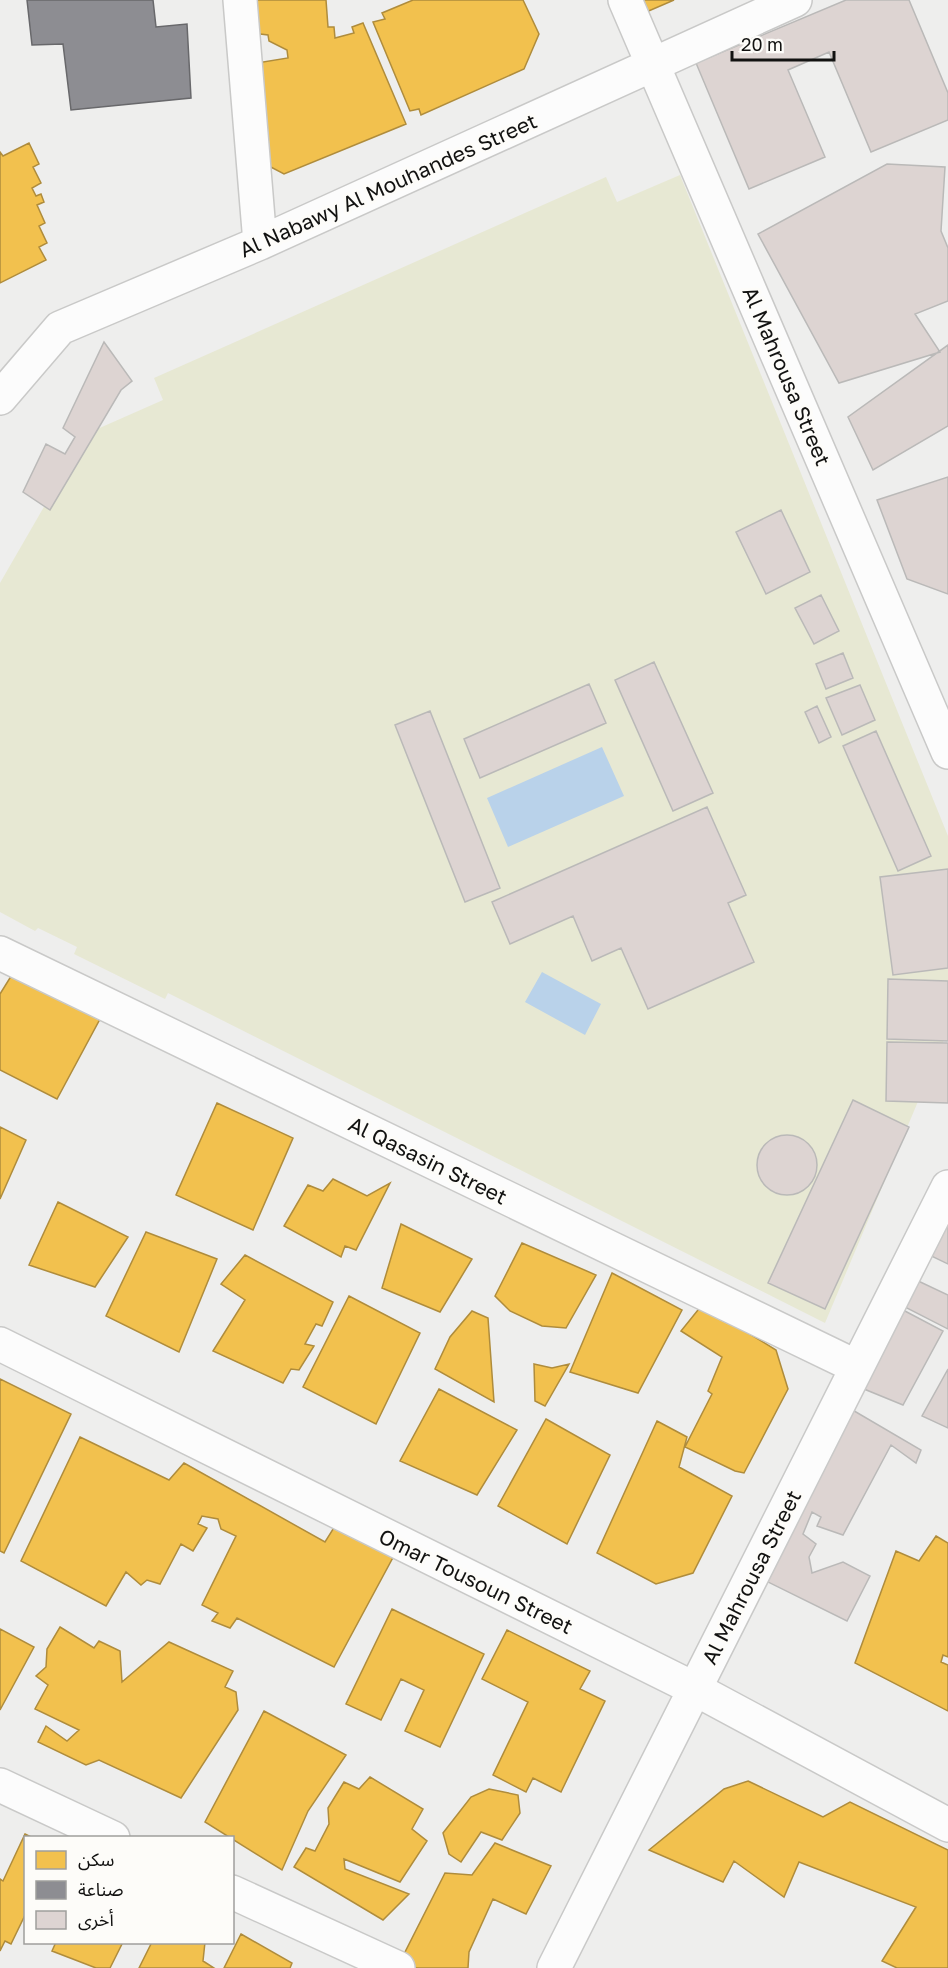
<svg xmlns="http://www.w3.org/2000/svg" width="948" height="1968" viewBox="0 0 948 1968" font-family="'Golos Text','Noto Sans Arabic',sans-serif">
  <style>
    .green { fill: #e7e8d3 }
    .water { fill: #b9d2ea }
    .homes { fill: #f2c14e; stroke: #af8c3c; stroke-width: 1.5 }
    .industry { fill: #8d8d92; stroke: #68686b; stroke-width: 1.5 }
    .building { fill: #ddd4d2; stroke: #bab9b8; stroke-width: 1.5 }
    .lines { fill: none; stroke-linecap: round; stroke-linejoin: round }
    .minor-casing { stroke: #c9c9c8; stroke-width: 36 }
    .minor { stroke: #fcfcfc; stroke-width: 33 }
    .labels { text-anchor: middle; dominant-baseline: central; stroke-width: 6; stroke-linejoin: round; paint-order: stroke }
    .street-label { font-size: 21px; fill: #121211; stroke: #fdfcf9 }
  </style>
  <rect width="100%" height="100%" fill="#eeeeed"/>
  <path class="green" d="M680 175 948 836V1030L825 1323 168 993 165 999 74 954 77 947 38 928 35 931 0 912V583L86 434 163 400 154 378 606 177 617 202Z"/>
  <path class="water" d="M602 747 624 796 508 847 487 798Z
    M542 972 601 1004 585 1035 525 1002Z"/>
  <path class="homes" d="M248 0H326L328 27H334L335 38 354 33 352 27 363 23 406 124 284 174 265 164 251 64 288 58 287 50 269 41 268 35 251 33Z
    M413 0H523L539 34 524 69 421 115 419 109 410 111 373 22 385 19 382 13Z
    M638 0H674L644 13Z
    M29 143 39 164 33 167 41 183 32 188 36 196 41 194 44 202 37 205 45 223 39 226 47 243 39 247 46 260 0 283V152L3 156Z
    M13 973 100 1019 57 1099 0 1070V994Z
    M217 1103 293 1138 253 1230 176 1195Z
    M0 1127 26 1140 0 1199Z
    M333 1179 367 1196 390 1183 356 1250 345 1246 341 1257 284 1226 308 1185 323 1191Z
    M58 1202 128 1237 95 1287 29 1265Z
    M401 1224 472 1259 440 1312 382 1288Z
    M146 1232 217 1259 179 1352 106 1316Z
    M522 1243 596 1275 566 1328 542 1326 510 1311 495 1296Z
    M245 1255 333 1302 322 1326 316 1324 305 1344 314 1346 299 1370 291 1369 283 1383 213 1351 245 1300 221 1284Z
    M612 1273 682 1310 638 1393 570 1372Z
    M349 1296 420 1333 376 1424 303 1387Z
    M702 1305 776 1350 788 1389 744 1473 735 1471 685 1447 712 1394 708 1391 722 1357 681 1331Z
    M472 1311 488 1318 494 1402 435 1369 450 1337Z
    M534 1364 552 1368 569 1364 545 1406 535 1401Z
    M0 1379 71 1414 4 1553 0 1551Z
    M439 1389 517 1430 477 1495 400 1461Z
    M546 1419 610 1455 567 1544 498 1506Z
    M657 1421 687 1437 679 1467 732 1496 693 1573 656 1584 597 1553Z
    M80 1437 169 1480 184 1463 325 1542 340 1518 397 1550 334 1667 237 1618 230 1628 212 1621 218 1613 202 1605 236 1536 221 1529 218 1519 202 1516 198 1524 207 1528 193 1551 181 1544 160 1584 147 1580 141 1585 126 1572 106 1606 21 1561Z
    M936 1536 948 1543V1657L943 1655 941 1662 948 1665V1711L855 1663 896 1551 919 1561Z
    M392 1609 484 1654 440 1747 405 1731 424 1690 401 1679 381 1720 346 1704Z
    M60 1627 94 1648 99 1641 120 1651 122 1682 169 1642 233 1671 225 1687 236 1692 238 1710 181 1798 99 1760 86 1765 38 1742 46 1726 67 1741 79 1730 35 1709 48 1685 36 1676 46 1667 47 1649Z
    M0 1629 34 1647 0 1710Z
    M507 1630 590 1671 580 1689 605 1701 561 1792 533 1778 526 1792 493 1775 528 1702 482 1679Z
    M264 1711 346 1755 308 1811 282 1870 205 1822Z
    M370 1777 423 1809 412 1829 427 1841 400 1882 344 1859 345 1869 409 1894 383 1920 294 1867 306 1848 315 1851 329 1824 328 1808 344 1782 359 1789Z
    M748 1781 823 1817 850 1802 948 1850V1968H897L882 1961 916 1907 799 1862 784 1897 734 1861 723 1882 649 1850 724 1789Z
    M489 1789 518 1795 520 1813 502 1840 481 1832 461 1862 449 1854 443 1833 471 1797Z
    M25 1834 33 1838H26V1913L11 1944 5 1941 0 1951V1879L3 1881Z
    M495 1843 551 1866 526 1914 493 1899 469 1952 468 1968H414L400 1962 445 1873 472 1875Z
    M241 1934 292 1963 290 1968H224Z
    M56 1942H123L110 1968H96L52 1951Z
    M152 1942H205L203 1961 214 1968H139Z"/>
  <path class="industry" d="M27 0H153L156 27 187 24 191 98 71 110 63 44 32 45Z"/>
  <path class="building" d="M846 0H909L948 93V120L871 152 829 52 788 70 825 157 749 189 696 63Z
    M887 164 945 167 941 231 948 248V301L915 314 940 352 839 383 758 234Z
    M104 342 132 381 121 390 50 510 23 492 46 444 65 454 75 437 63 428Z
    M948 345V426L873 470 848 417Z
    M948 477V594L907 579 877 500Z
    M781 510 810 572 766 594 736 532Z
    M821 595 839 631 814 644 795 608Z
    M843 653 853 678 826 689 816 664Z
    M654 662 713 793 673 811 615 680Z
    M589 684 606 723 480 778 464 739Z
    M860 685 875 720 842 735 826 698Z
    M817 706 831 737 819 743 805 712Z
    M430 711 500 888 465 902 395 725Z
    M876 731 931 856 898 871 843 746Z
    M707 807 746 895 728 903 754 962 648 1009 621 948 592 961 573 916 510 944 492 902Z
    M948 869V968L893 975 880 877Z
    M888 979 948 981V1041L887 1039Z
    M887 1042 948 1043V1103L886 1101Z
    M853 1100 909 1127 825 1309 768 1283Z
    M757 1165a30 30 0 1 1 60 0a30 30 0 1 1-60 0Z
    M948 1210V1264L923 1252Z
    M914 1279 948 1295V1329L899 1304Z
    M903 1310 943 1331 903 1405 864 1389Z
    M948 1369V1428L922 1416Z
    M844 1405 921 1450 916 1463 891 1445 843 1535 817 1526 821 1517 812 1512 803 1534 816 1544 809 1557 812 1573 843 1562 870 1576 847 1621 760 1578Z"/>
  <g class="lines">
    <g class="minor-casing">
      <path id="minor" d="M240 0 260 243
        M625 0 948 752
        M0 398 60 328 260 243 795 0
        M0 953 857 1367
        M0 1344 695 1689 948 1825
        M0 1785 113 1838
        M232 1892 398 1968
        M554 1968 948 1187"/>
    </g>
    <use href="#minor" class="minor"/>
  </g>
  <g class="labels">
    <g class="street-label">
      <text transform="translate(388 185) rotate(-24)">Al Nabawy Al Mouhandes Street</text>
      <text transform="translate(787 376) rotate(67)">Al Mahrousa Street</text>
      <text transform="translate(428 1160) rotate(26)">Al Qasasin Street</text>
      <text transform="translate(751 1577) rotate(-63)">Al Mahrousa Street</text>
      <text transform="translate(476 1581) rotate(26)">Omar Tousoun Street</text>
    </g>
  </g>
  <rect x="24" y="1836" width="210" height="108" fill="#fdfcf9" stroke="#9f9e9c" stroke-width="1.5"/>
  <rect x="36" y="1851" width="30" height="18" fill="#f2c14e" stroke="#9f9e9c" stroke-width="1.5"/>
  <text x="78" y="1866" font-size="18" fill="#121211">سكن</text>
  <rect x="36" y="1881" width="30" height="18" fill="#8d8d92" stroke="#9f9e9c" stroke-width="1.5"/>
  <text x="78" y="1896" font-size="18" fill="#121211">صناعة</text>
  <rect x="36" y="1911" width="30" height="18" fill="#ddd4d2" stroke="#9f9e9c" stroke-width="1.5"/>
  <text x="78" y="1926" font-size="18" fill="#121211">أخرى</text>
  <path d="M732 51v9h102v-9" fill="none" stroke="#121211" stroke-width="3"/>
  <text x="741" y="51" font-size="18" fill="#121211" stroke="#fdfcf9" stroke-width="4.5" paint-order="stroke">20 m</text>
</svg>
